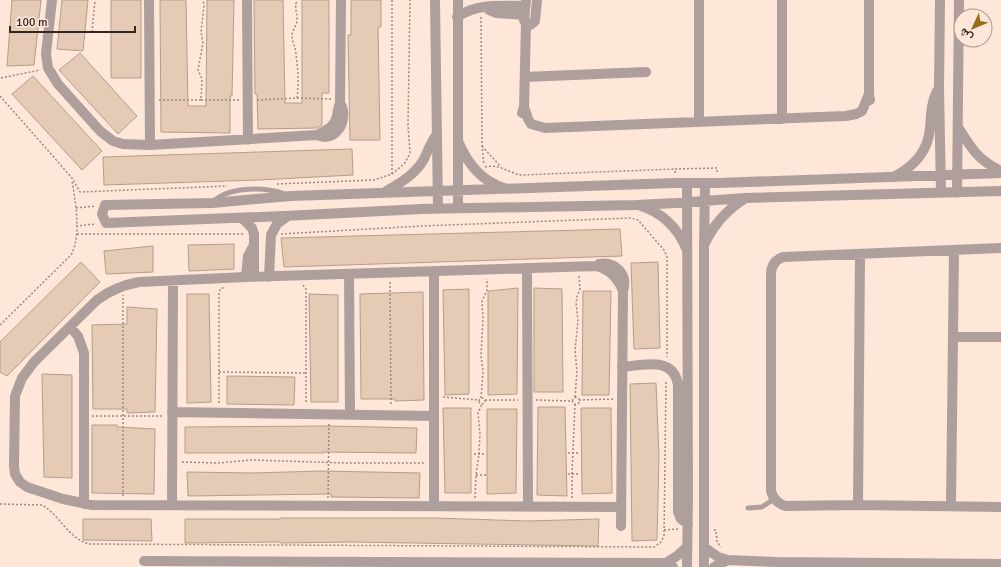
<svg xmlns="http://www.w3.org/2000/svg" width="1001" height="567" viewBox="0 0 1001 567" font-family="Signika,Vazirmatn,sans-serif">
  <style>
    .building { fill: #e5cbb6; stroke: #b69d89 }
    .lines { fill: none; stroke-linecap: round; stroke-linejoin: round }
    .path { stroke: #9b897f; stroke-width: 1.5; stroke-dasharray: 2 2; stroke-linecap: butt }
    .lane { stroke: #ae9f9d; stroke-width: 5 }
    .street { stroke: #ae9f9d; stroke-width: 10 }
  </style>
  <rect width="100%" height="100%" fill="#fee6d8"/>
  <path class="building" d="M12 0H41L34 65 7 66Z
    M62 0H88L83 51 57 49Z
    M111 0H141V78H111Z
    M160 0H186L188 106H206L207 0H234L232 96H230V133L161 132Z
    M254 0H283L285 103H302V0H329V93H322V125L317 128 258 129 257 94H255Z
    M351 0H381V27H378L380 140H350L348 35H351Z
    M80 53 137 116 118 134 59 70Z
    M33 76 102 151 82 170 12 94Z
    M352 149 353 175 259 180 104 185 103 157Z
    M620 229 622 256 284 267 281 238Z
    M234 244V269L189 271 188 245Z
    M153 246V272L106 274 104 251Z
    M81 262 100 282 7 376 0 372V342Z
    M658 262 660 348 634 349 631 263Z
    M518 288 517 394 488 395V291Z
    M534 288 562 289 563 392H534Z
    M469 289V394L445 395 443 290Z
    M583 291H611L609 395H582Z
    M423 292 424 400 395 401V399H361L360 294Z
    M187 294H209L211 402 187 403Z
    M309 294 338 295V402H311Z
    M127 307 157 309 155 412 127 413V409H93L92 325 127 324Z
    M42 374 72 375V478L44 477Z
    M227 376 295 377 294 405 227 404Z
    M656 383 659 456 657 540 632 541 630 384Z
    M538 407H565L567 496 537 495Z
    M443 408H471V493H445Z
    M581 408H611L612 493 582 494Z
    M487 409H517L516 493 487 494Z
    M92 425H117V427L155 429 154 494 92 493Z
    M330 426 417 428 416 453 324 452V453H185V427Z
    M321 471 420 473 419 498 331 497V494L188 496 187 472 253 473Z
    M280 518H435L527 521 599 519 598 546 350 542 280 543V542L185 543V519H280Z
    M83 519H151L152 541 83 540Z"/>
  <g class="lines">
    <path class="path" d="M481 17 482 146 484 165
      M92 32 95 0
      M1 78 40 70
      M0 96 72 178 80 192 227 186
      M297 98 331 99
      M159 100H201L202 79 198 70 203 43 201 32 204 6 203 0
      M201 100H239
      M257 100 297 98C299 84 298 69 296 55 296 48 292 42 292 36 292 30 298 24 297 18 297 11 294 9 297 0
      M482 146 501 167
      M485 167C499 163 510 174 522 175L675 169
      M675 173V169L717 168V173
      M392 174V0
      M277 184 374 180 392 174 405 163 410 153 408 125 410 0
      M76 208 96 206
      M76 226 96 224
      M77 234H245
      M281 234 422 226 630 218 638 220 664 250 667 257V357
      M390 282 391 406
      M303 285 306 289V404
      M0 325 71 255C82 235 75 201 72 180
      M219 372 305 373
      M443 397 479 400
      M575 397 577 371 575 351 578 320 576 303 577 297 580 289 579 276
      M572.5 401a3.5 3.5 0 1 1 7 0a3.5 3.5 0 1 1-7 0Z
      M479 401a3 3 0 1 1 6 0a3 3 0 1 1-6 0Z
      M481 398 483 372 481 355 483 319 482 301 487 290V279
      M485 400H518
      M536 400 572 401
      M579 400 614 399
      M219 403V292L221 288H224
      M92 416H163
      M568 453H579
      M474 454H485
      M182 462 218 463 252 460 346 463H426
      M568 474H579
      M476 475H486
      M123 496V295
      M328 498 329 423
      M475 498 476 475 479 454 480 434 478 413 482 404
      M572 498V474L575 404
      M0 504 42 505C60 515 69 540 90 544L654 547 661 542 664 536 666 381
      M664 530 678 529
      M714 530H716L717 542 721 547"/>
    <path class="lane" d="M214 201C230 186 265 187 285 194
      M748 508 762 507 774 499"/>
    <path class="street" d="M52 0 46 54 48 68 58 84 100 131 113 141 123 144 150 145 317 135C336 144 350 119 340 103
      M149 0 150 145
      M247 0 248 140
      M435 0 438 208
      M526 0 524 20 526 24 530 25 535 21 537 0
      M782 0V119
      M869 0V94L870 100
      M940 0 939 88 941 193
      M489 10 496 13 524 15
      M457 17C478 3 502 6 525 6
      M525 77 646 72
      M524 107 528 119 531 124 545 128 846 116 856 114 862 111 869 94
      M522 113 524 107 526 24
      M699 122V0
      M958 127C971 148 978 160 1001 171
      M317 135C326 130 335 127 337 116 338 111 338 107 340 103L341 0
      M458 141C467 163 481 181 504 188
      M1001 173 718 183H675L291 196 212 203 105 205 102 214 106 223 284 216 421 209 636 205 676 203 745 198 1001 191
      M894 177C914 166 928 152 930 128 931 115 931 103 937 91
      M687 183 688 498 687 567
      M385 192C400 183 415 175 424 159 428 150 431 142 437 134
      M957 193 959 0
      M641 206C661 212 678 228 686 248
      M458 208V0
      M242 218 252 228 254 234V277
      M705 243C714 224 727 210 744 199
      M1001 248 783 257C775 260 771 265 771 274V491C773 499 778 504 786 506L858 505 1001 507
      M599 264C616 261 628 275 623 291L621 526
      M527 268 528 506
      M349 274 350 415
      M246 277 248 256 254 245
      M269 277 271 235 277 224 288 216
      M70 327 78 336 84 353V504
      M953 337H1001
      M622 367C643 365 674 356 678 385V512L681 519 688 524
      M172 412 434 416
      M172 505 173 281
      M858 505 860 254
      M434 506V271
      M951 506 954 250
      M621 507 92 505 63 499 27 487 20 482 15 474 14 466 15 396 22 378 34 362 97 300C110 290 123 285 139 282L246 277 596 266C610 269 618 278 623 291
      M704 547 718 557 728 560 776 562 1001 564
      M144 561 666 563 673 567
      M666 563 677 556 687 547
      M704 567V247L705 183
      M714 567 728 560"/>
  </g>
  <g transform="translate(973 28) rotate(226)"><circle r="19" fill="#fee6d8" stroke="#ac998e"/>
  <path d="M0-3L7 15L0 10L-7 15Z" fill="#986d1a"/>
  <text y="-6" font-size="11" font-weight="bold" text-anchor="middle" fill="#312620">ش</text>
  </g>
  <path d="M10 26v6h125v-6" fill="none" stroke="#312620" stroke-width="2"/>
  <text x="16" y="26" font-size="12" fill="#312620" stroke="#fee6d8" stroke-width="3" paint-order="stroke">100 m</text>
</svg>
